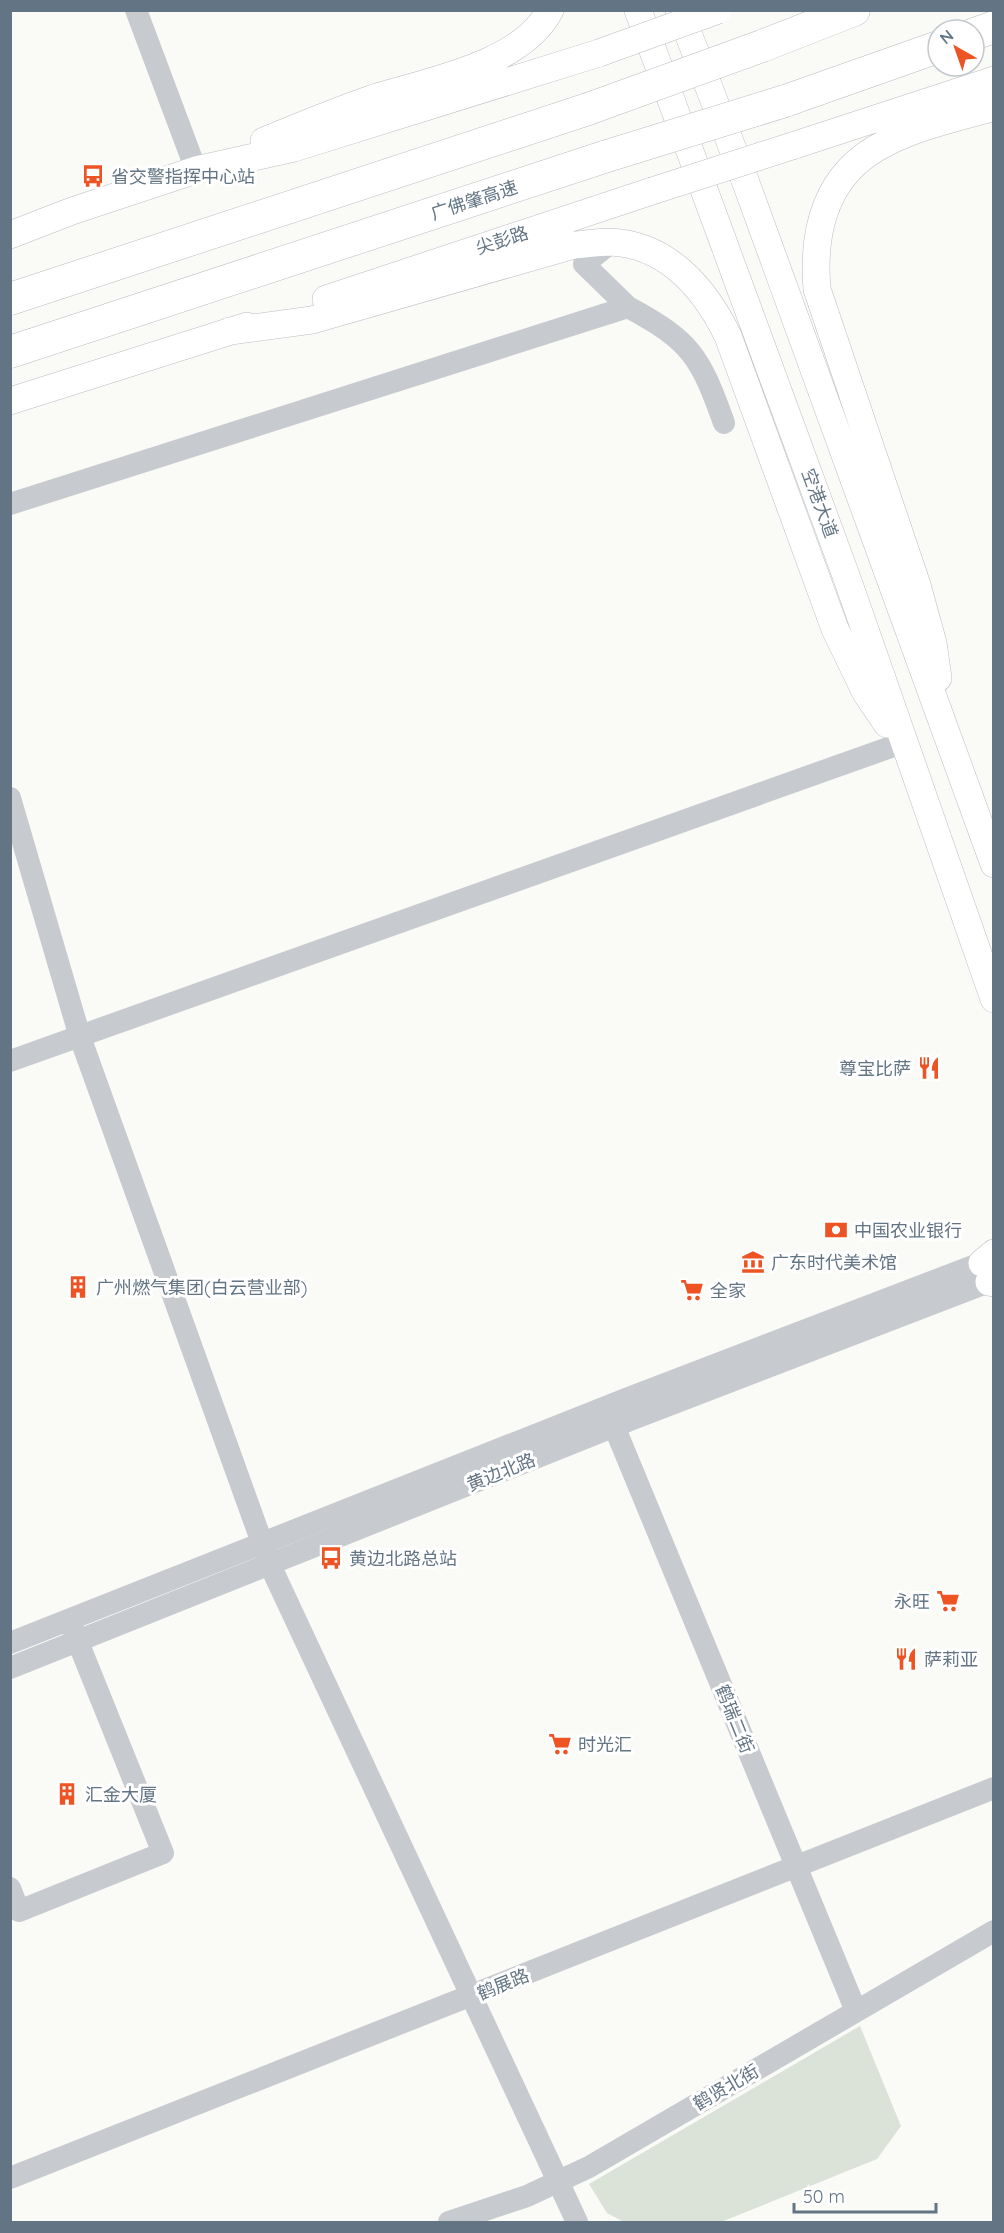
<svg xmlns="http://www.w3.org/2000/svg" width="1004" height="2233" viewBox="0 0 1004 2233" font-family="Quicksand,'Noto Sans SC',sans-serif">
  <style>
    .green { fill: #dbe2d8 }
    .lines { fill: none; stroke-linecap: round; stroke-linejoin: round }
    .major-casing { stroke: #babec2; stroke-width: 28 }
    .highway-casing { stroke: #b9bdc0; stroke-width: 33 }
    .minor { stroke: #c7cbcf; stroke-width: 22 }
    .major { stroke: #fff; stroke-width: 27 }
    .highway { stroke: #fff; stroke-width: 32 }
    .major-bridge-casing { stroke: #babec2; stroke-width: 28; stroke-linecap: butt }
    .highway-bridge-casing { stroke: #b9bdc0; stroke-width: 33; stroke-linecap: butt }
    .major-bridge { stroke: #fff; stroke-width: 27 }
    .highway-bridge { stroke: #fff; stroke-width: 32 }
    .labels { text-anchor: middle; dominant-baseline: central; stroke-width: 6; stroke-linejoin: round; paint-order: stroke }
    .poi-label { font-size: 18px; fill: #637584; stroke: #fff; text-anchor: start }
    .street-label { font-size: 18px; fill: #637584; stroke: #fff }
  </style>
  <rect width="100%" height="100%" fill="#fafaf7"/>
  <path class="green" d="M860 2026 901 2126 877 2159 721 2222H624L607 2213 589 2184Z"/>
  <g class="lines">
    <g class="major-casing">
      <path id="major" d="M638 10 848 581 994 999
        M679 10 746 183 994 864
        M264 141C300 126 337 111 374 98 428 81 522 65 550 10
        M792 146 994 80
        M10 235 72 211 196 170 294 148 599 53
        M326 299 652 191
        M230 331 312 320 574 245C586 244 599 242 611 242 668 245 705 289 728 336L835 629 866 693 887 724
        M10 401 247 326
        M938 678 933 643 917 585 817 289C812 230 826 173 884 144 917 126 958 118 994 107
        M982 1263 994 1253
        M989 1282 994 1283"/>
    </g>
    <g class="highway-casing">
      <path id="highway" d="M974 34 994 27
        M762 46 854 10
        M785 101 938 47
        M10 299 588 109
        M10 352 607 156"/>
    </g>
    <path class="minor" d="M136 10 196 170
      M612 242 584 264 628 307
      M10 504 628 307C691 341 700 356 724 423
      M10 798 80 1037 270 1565 577 2222
      M10 1061 902 743
      M614 1426 856 2011
      M10 1643 626 1399 994 1258
      M10 1668 630 1420 994 1280
      M10 1888 19 1911 163 1853 72 1627
      M10 2178 994 1788
      M449 2222 527 2196 589 2167 994 1931"/>
    <use href="#major" class="major"/>
    <use href="#highway" class="highway"/>
    <g class="major-bridge-casing">
      <path id="major-bridge" d="M599 53 718 10
        M652 191 792 146"/>
    </g>
    <g class="highway-bridge-casing">
      <path id="highway-bridge" d="M588 109 762 46
        M607 156 785 101"/>
    </g>
    <use href="#major-bridge" class="major-bridge"/>
    <use href="#highway-bridge" class="highway-bridge"/>
  </g>
  <defs>
    <g id="bus-bare" transform="scale(1.8)"><path d="M-5-6H5V4H4V6H2V4H-2V6H-4V4H-5ZM-3.5-4V0h7V-4ZM-3.5 1.2v1.5H-2V1.2ZM2 1.2v1.5H3.5V1.2Z" fill="#ee5323" stroke="#fff" stroke-width="2.5" paint-order="stroke"/></g>
    <g id="restaurant-bare" transform="scale(1.8)"><path d="M-5-6h1v4h1v-4h1v4h1v-4h1v5L-1.5 .5V6h-2V.5L-5-1ZM5-6V6H3V1.5H1.5Q1.5-4 5-6Z" fill="#ee5323" stroke="#fff" stroke-width="2.5" paint-order="stroke"/></g>
    <g id="bank-bare" transform="scale(1.8)"><path d="M-6-4H6V4H-6ZM0-2.3a2.3 2.3 0 1 0 0 4.6a2.3 2.3 0 1 0 0-4.6Z" fill="#ee5323" stroke="#fff" stroke-width="2.5" paint-order="stroke"/></g>
    <g id="museum-bare" transform="scale(1.8)"><path d="M0-6L6-3V-2H-6V-3ZM-5-1h2V3h-2ZM-1-1h2V3h-2ZM3-1h2V3H3ZM-6 4H6V6H-6Z" fill="#ee5323" stroke="#fff" stroke-width="2.5" paint-order="stroke"/></g>
    <g id="building-bare" transform="scale(1.8)"><path d="M-4-6H4V6H1V3H-1V6H-4ZM-2.5-4.3h1.7v1.8h-1.7ZM.8-4.3h1.7v1.8H.8ZM-2.5-1h1.7V.8h-1.7ZM.8-1h1.7V.8H.8Z" fill="#ee5323" stroke="#fff" stroke-width="2.5" paint-order="stroke"/></g>
    <g id="supermarket-bare" transform="scale(1.8)"><path d="M-6-5.5h2.5l.6 2H6L4.5 2H-2.5L-4.4-4H-6ZM-1.5 3.2a1.3 1.3 0 1 0 .1 0ZM3 3.2a1.3 1.3 0 1 0 .1 0Z" fill="#ee5323" stroke="#fff" stroke-width="2.5" paint-order="stroke"/></g>
  </defs>
  <g fill-rule="evenodd">
    <use href="#bus-bare" x="93" y="176"/>
    <use href="#restaurant-bare" x="929" y="1068"/>
    <use href="#bank-bare" x="836" y="1230"/>
    <use href="#museum-bare" x="753" y="1262"/>
    <use href="#building-bare" x="78" y="1287"/>
    <use href="#supermarket-bare" x="692" y="1290"/>
    <use href="#bus-bare" x="331" y="1558"/>
    <use href="#supermarket-bare" x="948" y="1601"/>
    <use href="#restaurant-bare" x="906" y="1659"/>
    <use href="#supermarket-bare" x="560" y="1744"/>
    <use href="#building-bare" x="67" y="1794"/>
  </g>
  <g class="labels">
    <g class="poi-label">
      <text x="111" y="176">省交警指挥中心站</text>
      <text x="911" y="1068" text-anchor="end">尊宝比萨</text>
      <text x="854" y="1230">中国农业银行</text>
      <text x="771" y="1262">广东时代美术馆</text>
      <text x="96" y="1287">广州燃气集团(白云营业部)</text>
      <text x="710" y="1290">全家</text>
      <text x="349" y="1558">黄边北路总站</text>
      <text x="930" y="1601" text-anchor="end">永旺</text>
      <text x="924" y="1659">萨莉亚</text>
      <text x="578" y="1744">时光汇</text>
      <text x="85" y="1794">汇金大厦</text>
    </g>
    <g class="street-label">
      <text transform="translate(474 200) rotate(-18)">广佛肇高速</text>
      <text transform="translate(502 240) rotate(-18)">尖彭路</text>
      <text transform="translate(820 503) rotate(70)">空港大道</text>
      <text transform="translate(501 1472) rotate(-22)">黄边北路</text>
      <text transform="translate(735 1719) rotate(68)">鹤瑞二街</text>
      <text transform="translate(503 1984) rotate(-22)">鹤展路</text>
      <text transform="translate(726 2087) rotate(-30)">鹤贤北街</text>
    </g>
  </g>
  <rect width="1004" height="2233" fill="none" stroke="#637584" stroke-width="24"/>
  <g transform="translate(956 48) rotate(320)"><circle r="28" fill="#ffffff" stroke="#c1c8ce" stroke-width="1.5"/>
  <path d="M0-4.5L10 22L0 15L-10 22Z" fill="#ee5323"/>
  <text y="-9" font-size="16" font-weight="bold" text-anchor="middle" fill="#637584">N</text>
  </g>
  <path d="M794 2203v9h142v-9" fill="none" stroke="#637584" stroke-width="3"/>
  <text x="803" y="2203" font-size="18" fill="#637584" stroke="#ffffff" stroke-width="4.5" paint-order="stroke">50 m</text>
</svg>
